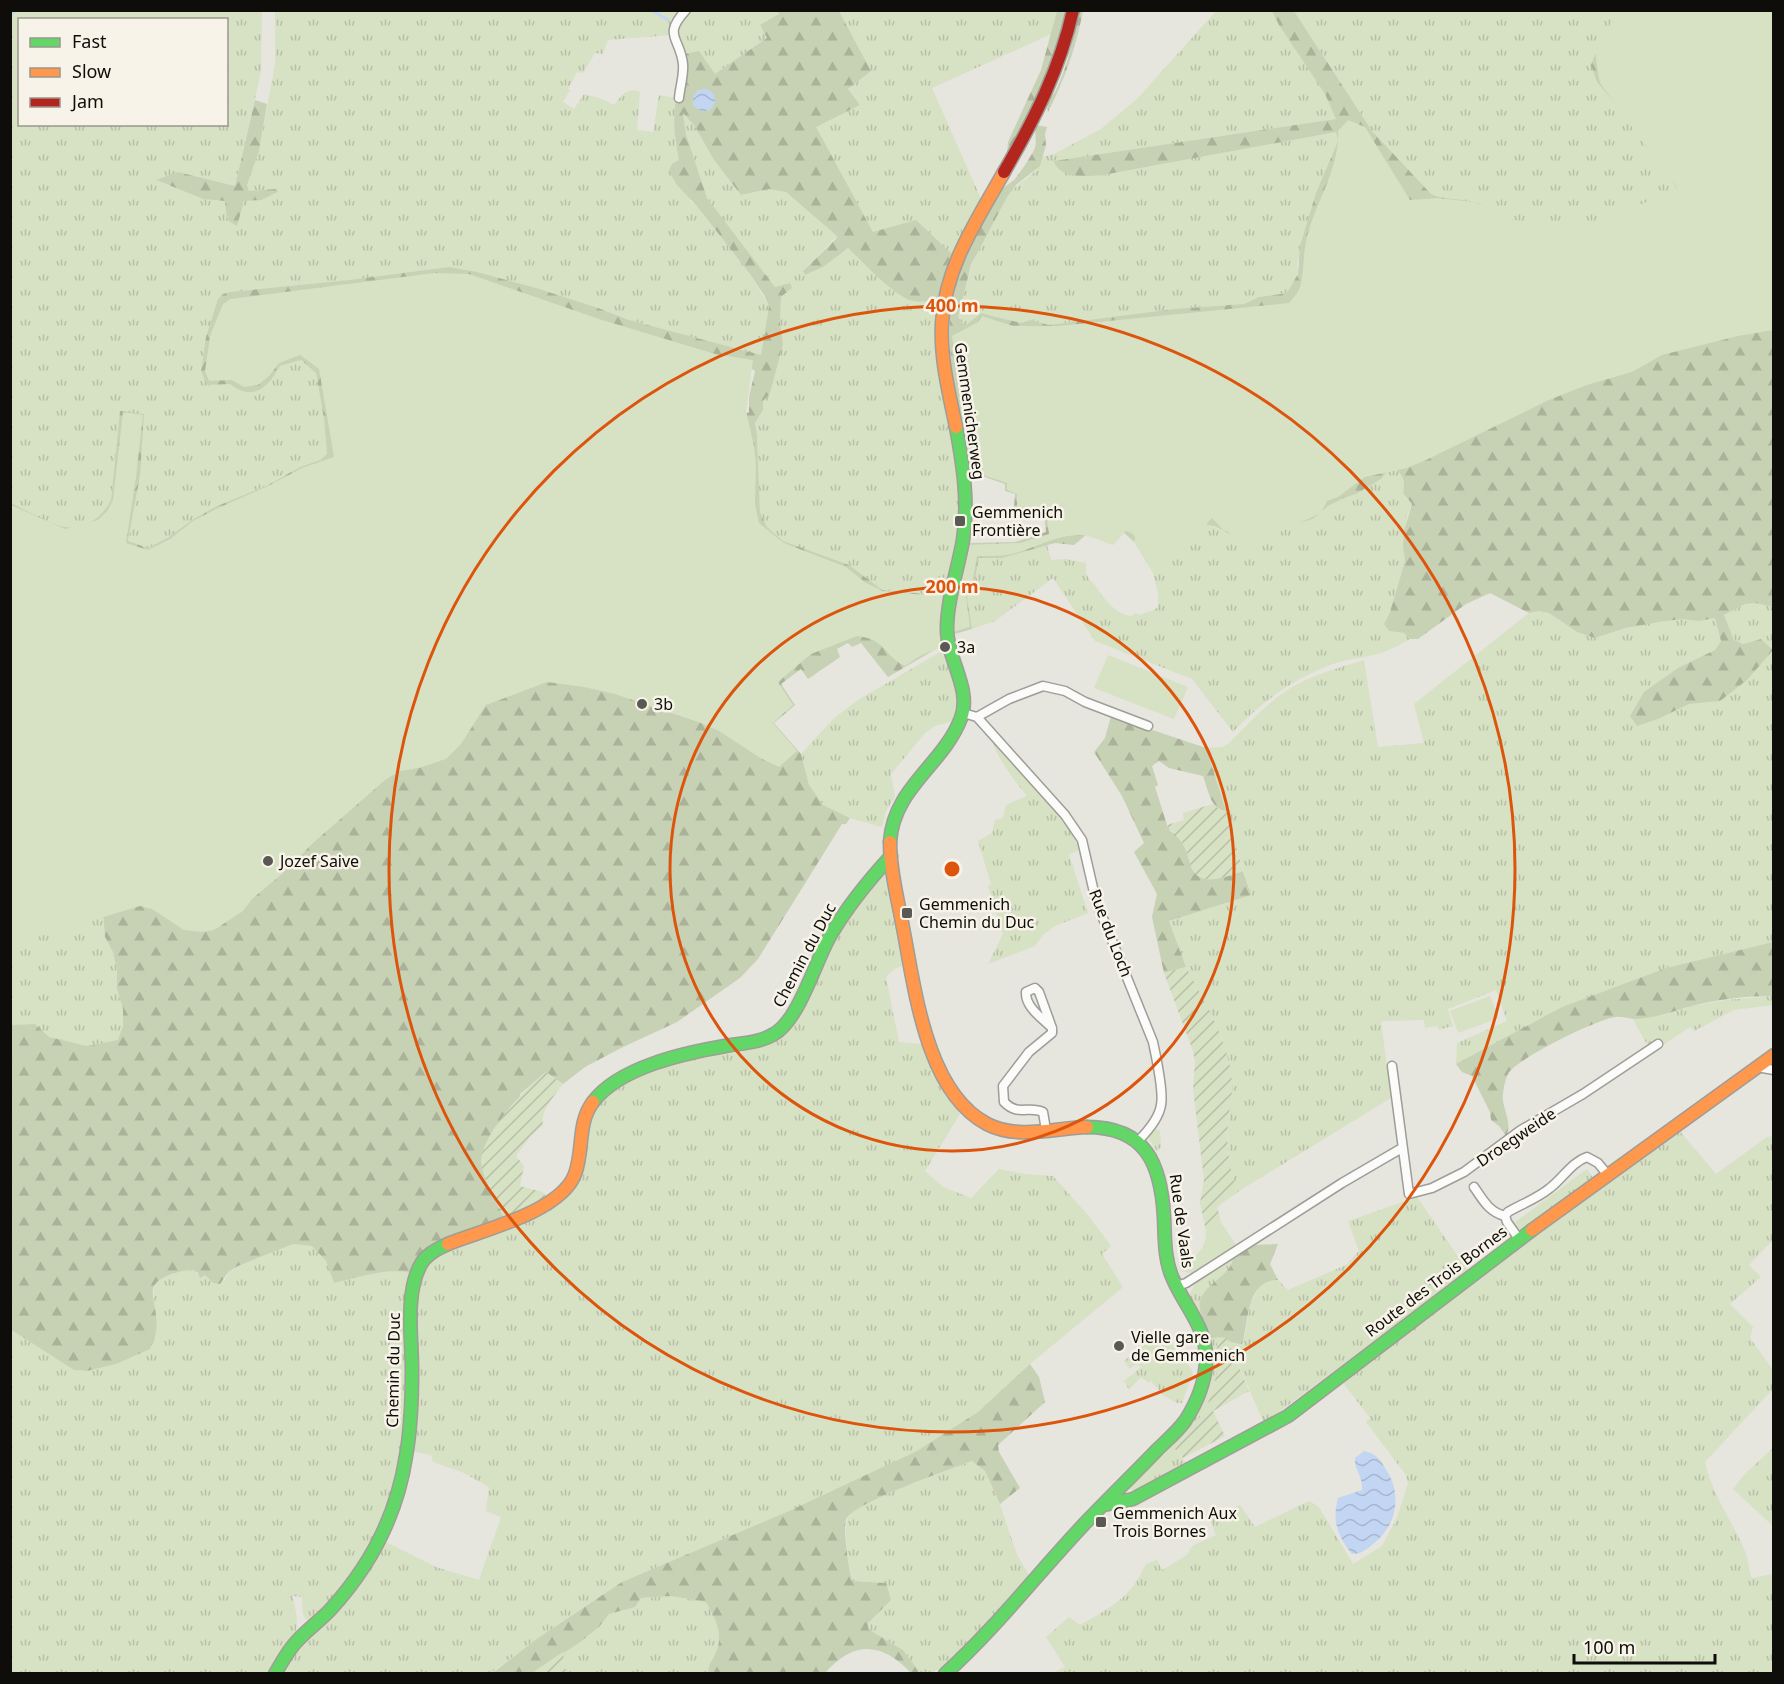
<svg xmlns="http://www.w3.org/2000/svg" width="1784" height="1684" viewBox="0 0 1784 1684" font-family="'Noto Sans',sans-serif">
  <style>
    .grass { fill: url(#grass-tufts); fill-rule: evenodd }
    .forest { fill: url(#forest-firs); fill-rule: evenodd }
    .park { fill: #d7e1c4 }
    .garden { fill: url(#garden-furrows) }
    .water { fill: url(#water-waves) }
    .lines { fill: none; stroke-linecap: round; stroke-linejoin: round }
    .stream { stroke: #c2d5f2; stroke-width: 3 }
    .street-casing { stroke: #9e9d98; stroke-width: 11 }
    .fast-casing { stroke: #9e9d98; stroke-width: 15 }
    .slow-casing { stroke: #9e9d98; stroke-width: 15 }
    .jam-casing { stroke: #9e9d98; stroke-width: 15 }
    .street { stroke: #fbfbfa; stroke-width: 8 }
    .fast { stroke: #63d668; stroke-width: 12 }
    .slow { stroke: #ff974d; stroke-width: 12 }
    .jam { stroke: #b3261e; stroke-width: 12 }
    .ring { fill: none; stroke: #dd550c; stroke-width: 3 }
    .poi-dot { fill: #5a5954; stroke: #f7f3e8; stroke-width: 2 }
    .labels { text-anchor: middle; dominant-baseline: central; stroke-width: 5; stroke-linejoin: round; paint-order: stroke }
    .street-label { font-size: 16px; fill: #0e0d09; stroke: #f7f3e8 }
    .poi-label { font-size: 16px; fill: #0e0d09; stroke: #f7f3e8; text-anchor: start }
    .centre { fill: #dd550c; stroke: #f7f3e8; stroke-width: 3 }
    .ring-label { font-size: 18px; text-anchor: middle; font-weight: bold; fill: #dd550c; stroke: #f7f3e8; stroke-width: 5; stroke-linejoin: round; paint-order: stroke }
  </style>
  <defs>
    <pattern id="grass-tufts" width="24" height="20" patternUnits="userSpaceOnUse" patternTransform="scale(1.5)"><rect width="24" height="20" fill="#d7e1c4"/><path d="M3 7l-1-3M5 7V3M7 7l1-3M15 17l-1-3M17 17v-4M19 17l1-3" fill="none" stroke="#b7c0a7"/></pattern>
    <pattern id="forest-firs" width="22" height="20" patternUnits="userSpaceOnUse" patternTransform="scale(1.5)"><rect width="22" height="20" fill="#c7d1b4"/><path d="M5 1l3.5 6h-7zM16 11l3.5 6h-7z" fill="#aab299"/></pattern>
    <pattern id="garden-furrows" width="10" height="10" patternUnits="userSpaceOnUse" patternTransform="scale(1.5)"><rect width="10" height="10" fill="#d7e1c4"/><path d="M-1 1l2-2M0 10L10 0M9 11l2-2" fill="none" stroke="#b7c0a7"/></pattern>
    <pattern id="water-waves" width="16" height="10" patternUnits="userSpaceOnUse" patternTransform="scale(1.5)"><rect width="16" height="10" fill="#c2d5f2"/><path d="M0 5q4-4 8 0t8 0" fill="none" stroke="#a6b6ce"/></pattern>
  </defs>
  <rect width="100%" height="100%" fill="#e6e5de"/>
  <path class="grass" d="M777 10 779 14 767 38 715 75 684 54C677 32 674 28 692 11Z
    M11 11H262L261 72 235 186 178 172 157 181 203 199 226 201 261 200 276 189 249 191 247 185 259 151 275 64V11H682C676 19 669 25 671 35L608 40 603 54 595 53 583 73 577 72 568 89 570 90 563 102 574 109 584 94 599 98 614 105C622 95 626 87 640 92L637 130 653 132 659 95 676 98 675 143 691 202 696 205 750 274 769 306 761 356 629 320 598 308 449 267 349 280 230 292V384C253 402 268 388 280 366L301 360 316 373 324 419 327 454 320 460 300 467 268 485 215 507 192 520 169 537 148 548 128 542 140 476 120 411 111 500C103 516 86 530 66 527 53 526 24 509 11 503ZM20 20H226V124H20Z
    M839 11H1057L1051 34 932 88 981 199 953 255 873 232 815 127 860 105 848 89 871 71Z
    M1216 11H1272C1289 45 1326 84 1336 119L1054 161 1078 176 1103 175 1336 132 1338 141 1316 193 1297 264 1298 274 1288 291 1281 294 1259 297 1244 304 1174 309 1049 325 1030 320 1021 323 991 315 975 320 965 327 958 317C967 271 981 237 1007 197 1018 180 1038 177 1042 157L1054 154 1101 129 1137 99Z
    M1294 11H1639L1614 102 1638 125 1679 193 1594 234 1513 220 1493 209 1472 202 1438 198 1431 195 1372 131Z
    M683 112 694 125 714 160 741 195 769 189 786 192 837 236 803 271 811 273 848 248 884 282 940 299 938 355 956 468 960 510 958 528 945 593 925 594 882 590 869 581 815 554 783 541 767 527 760 512 757 435 755 423 763 410V401L769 395 772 386 783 344 780 322 781 297 787 294 781 285 775 287 707 198 686 134Z
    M1395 469C1404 475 1405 484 1403 493L1412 504 1407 516 1403 548 1405 561 1390 612 1384 624 1389 631 1404 633 1410 639C1403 643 1396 647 1389 650 1373 657 1353 658 1336 663 1296 677 1262 701 1233 732L1192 679 1095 641 1053 578 995 621 972 629 967 597 973 589 979 558H1002L1047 545 1051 560 1066 559 1086 563C1086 568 1085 573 1088 577 1088 579 1093 583 1094 584 1104 598 1114 614 1132 616L1135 613 1141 615C1146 611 1153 612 1158 607V593L1153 573 1134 542 1143 513 1134 489 1215 526 1240 540 1313 519 1328 506 1344 498 1356 494 1386 471Z
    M1755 603 1773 607V942L1666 968 1562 1007 1456 1064 1457 1043 1507 1021 1496 990 1448 1009 1453 1026 1438 1030V1026L1425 1028 1424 1020 1381 1021 1391 1098 1239 1191 1232 1178 1229 1165 1228 1127 1232 1083 1222 1038 1186 967 1169 921 1251 895 1206 748 1222 747 1228 744C1249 724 1269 700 1294 686 1316 674 1341 667 1364 660L1378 747 1424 743 1414 704 1529 613 1539 611 1549 613 1563 623 1595 638C1623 629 1653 619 1683 619 1694 619 1704 620 1715 618L1721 641 1715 650 1702 657 1658 719 1689 704 1720 701 1761 639 1743 644 1734 640 1724 615 1745 604Z
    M942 651C951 674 964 697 953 721L935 726 925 733 891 774 895 797 886 811 882 827 850 818 823 806 809 785 801 754 833 719 858 700Z
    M993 738 1064 820 1080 849 1069 855 1088 913 1055 926 1043 935 1035 946 988 964 1003 934 988 886 991 884 978 841 992 833 995 820 1003 818 1006 805 1027 796C1018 785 991 751 993 738Z
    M884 870 902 966 894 969 886 977 899 1042 922 1044 942 1091 960 1114 925 1171 943 1187 971 1198 999 1169 1025 1174 1053 1176 1087 1214 1111 1246 1102 1254 1123 1287 1030 1364 978 1412 918 1451 789 1511 622 1582 538 1638 491 1673 282 1674 305 1640 384 1541 436 1567 479 1580 501 1517 486 1511 489 1487 462 1472 433 1462 431 1455 410 1451 413 1301 429 1257 563 1198 588 1116 607 1092 656 1067 770 1040 815 972 852 906Z
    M102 898 105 937 113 952 117 970V989L123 1009V1026L119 1040 87 1046 48 1037 35 1024 11 1025V927Z
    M1773 996V1005L1734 1010 1694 1031 1690 1027 1654 1051 1645 1041 1633 1019 1664 1015 1692 1006 1726 1000Z
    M1156 1129 1160 1131 1161 1147 1157 1151 1149 1139 1151 1133Z
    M1678 1129 1716 1174 1767 1137 1773 1136V1241L1768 1245 1749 1265 1761 1277 1730 1304 1753 1327 1750 1338 1773 1370V1389L1705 1462C1712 1494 1732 1521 1745 1551 1749 1560 1748 1569 1752 1578L1773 1574V1673H1053L1065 1667 1046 1637 1069 1617 1080 1625C1111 1607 1130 1599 1146 1564L1157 1560 1162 1570 1187 1555 1192 1546 1216 1535 1210 1520 1240 1505 1255 1527 1309 1501 1319 1507 1353 1564 1382 1546 1397 1518 1408 1483 1406 1475 1366 1422 1370 1418 1341 1380 1438 1304Z
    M1587 1169 1593 1178 1521 1230 1515 1227V1222Z
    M1417 1197 1468 1271 1264 1423 1227 1338 1235 1344 1245 1335 1250 1305 1260 1285 1269 1279 1278 1280 1288 1290 1346 1265 1359 1251 1348 1221Z
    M293 1244 312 1246 326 1261 335 1282C356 1278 392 1266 413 1274L409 1404 396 1491 375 1542 350 1578 315 1620 309 1621C300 1617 303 1605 302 1597L292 1596C304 1635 292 1643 271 1673H11L10 1329 74 1370 87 1371 116 1364 155 1315C150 1279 156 1276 191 1269L200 1276 205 1275 213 1283 225 1280 229 1271 238 1266Z
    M1233 1257C1232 1277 1200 1284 1201 1310 1201 1318 1207 1329 1209 1338L1217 1337V1373L1207 1408 1175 1449 1186 1463C1173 1470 1142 1493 1129 1490V1486L1171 1447 1189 1424 1203 1402 1209 1381 1190 1294C1195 1277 1218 1267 1233 1257Z
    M1160 1333 1166 1341 1168 1339C1176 1351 1186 1360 1193 1372L1182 1403H1177L1161 1394 1159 1390 1151 1381 1149 1383 1141 1377 1129 1390 1124 1381 1141 1367 1136 1364 1130 1369 1124 1361Z
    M1773 1448V1526L1733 1489 1744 1475Z
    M972 1461 985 1471 1000 1504 1017 1555 1030 1577C1011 1599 956 1667 930 1673 927 1674 923 1673 920 1673L903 1650 868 1629V1623L885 1583 852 1581C849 1571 843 1526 848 1518 856 1501 951 1470 972 1461Z
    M671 1596 707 1602C715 1617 724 1635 716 1652 712 1661 708 1663 708 1673H566L563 1652 579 1643 599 1627 609 1614 635 1607 641 1598Z"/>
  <path class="forest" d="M777 11H839L871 71 848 89 860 105 816 127 873 232 916 220 953 255 940 299C930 301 916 304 907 299 885 287 866 265 848 248L823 267 805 275 803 271 836 239 837 236 786 192 769 189 741 195 714 160 694 125 683 113 686 134 707 198 775 287 790 283 792 288 781 297 780 322 783 344 772 386 769 395 763 401V410L755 423 757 435 760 512 767 527 783 541 849 565 882 590 925 594 945 593 941 646 888 677 861 643 852 647 848 643 837 649 840 657 808 679 801 669 781 684 795 705 774 723 801 754 809 785 823 805 850 818 846 824H842L758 959 740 978 677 1022 621 1048 585 1067 563 1084 546 1072 520 1094 507 1222 458 1238 413 1274C392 1266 356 1278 334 1283L326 1261 312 1246 293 1244 238 1266 229 1271 220 1284 213 1283 205 1275 200 1278 198 1273 191 1269C128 1282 164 1298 155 1336 155 1340 151 1345 150 1349L116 1364 87 1371 74 1370 10 1329 11 1025 35 1024 49 1037 87 1046 118 1040 123 1026V1009L117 989V970L113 952 105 937 102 898 11 927V503C24 509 53 526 66 527 86 530 103 516 111 500L120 411 144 414 140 476 128 541 148 548 169 537 192 520 215 507 268 485 300 467 320 460 327 454 324 419 316 373 301 360 280 366C268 388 253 402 230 384L207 385 201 371 206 337 218 299 223 294 230 292 349 280 449 267 477 272 536 288 598 308 629 320 761 355 769 306 764 295 750 274 696 205 677 185 669 171 672 164 679 160C674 138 673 119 676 98L683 99 684 54 699 51 715 74 767 38 760 25 779 14ZM698 90 713 94 714 98 710 109 707 110 694 106 693 99ZM749 367 755 371 749 397V412L744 415Z
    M1057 11H1068L1058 53 1032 110 1007 154 1008 142 1041 70Z
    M1078 11H1083C1076 47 1065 79 1048 112 1046 104 1052 97 1056 90 1068 66 1074 37 1078 11Z
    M1272 11H1294L1372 131 1431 194C1443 200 1458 198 1472 202 1487 205 1500 215 1514 220 1538 228 1563 226 1587 235L1679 193 1638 125 1614 102 1597 82 1591 65 1600 43 1773 11V607L1755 603 1745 604 1724 615 1734 640 1743 644 1761 639 1773 650 1747 680 1720 701 1689 704 1658 719 1637 726 1630 716 1644 692 1678 668 1715 650 1721 641 1715 618 1699 621 1682 619 1658 622 1626 628 1595 638 1577 632 1549 613 1539 611 1529 613 1490 593 1466 604 1418 639H1410L1404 633 1389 631 1384 624 1390 612 1405 561 1403 548 1404 531 1412 504 1403 493C1405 483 1404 475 1395 469L1387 471 1381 479 1356 494 1344 498 1328 506 1313 519 1240 540 1215 526 1208 525 1200 518 1143 513 1134 542 1120 529 1092 530 1074 545 1055 543 1002 558H979L973 589 967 597 972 629 951 635 966 543 1015 542 1046 532 1044 514 1014 507 1015 494 1005 491V484L982 476 981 467H967C958 395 935 330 963 258 971 239 985 211 998 193 1002 187 1010 184 1015 179 1022 170 1030 158 1035 148 1037 140 1034 132 1036 125L1047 127 1045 134 1046 145 1040 166 1017 184 1007 197 971 265 958 317 965 326 981 313 1021 323 1030 320 1049 325 1174 309 1244 304 1259 297 1281 294 1288 291 1298 274 1300 246 1316 193 1338 141 1336 132 1103 175C1087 176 1060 180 1054 161L1336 119 1325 94 1279 25Z
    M255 100 267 104 259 151 247 185 249 191 276 189 278 192 261 200 244 201 237 226 227 220 225 201 203 199 156 180 178 172 235 186Z
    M1111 716 1206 748 1226 811C1210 809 1208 789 1203 776L1169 768 1159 761 1152 766 1158 785 1155 787 1167 825 1171 832 1178 835 1186 850 1192 869 1221 878 1243 871 1251 895 1169 921 1186 967 1164 973 1152 917 1157 894 1134 852 1144 843 1122 796 1094 752 1105 738Z
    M1773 942V996C1747 996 1718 999 1692 1006 1682 1008 1672 1013 1661 1015 1653 1017 1643 1019 1634 1019 1628 1019 1622 1016 1616 1017 1599 1018 1514 1060 1508 1074 1505 1080 1502 1094 1503 1101 1505 1113 1512 1125 1506 1136L1499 1126 1491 1120 1490 1112 1472 1076 1462 1072 1456 1064 1562 1007 1666 968Z
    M1278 1244 1270 1264 1278 1280C1246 1279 1249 1322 1242 1344 1229 1344 1225 1336 1209 1338 1207 1328 1198 1312 1200 1302 1204 1283 1232 1276 1233 1257L1253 1245Z
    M1030 1364 1039 1377 1045 1402 998 1445 999 1452 1020 1488 1000 1504 985 1471 972 1461C952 1469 851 1503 846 1520 843 1530 849 1571 852 1581L886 1583 891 1600 868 1623V1629L903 1650 920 1673H911C882 1642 854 1640 825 1673H708C709 1661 712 1662 716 1652 724 1635 715 1617 706 1602L671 1596 641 1598 635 1607 609 1614 599 1627 579 1643 532 1673 491 1674 538 1638 622 1582 789 1511 917 1451 978 1412Z"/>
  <path class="park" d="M1626 10 1773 11V330L1738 336 1662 355 1632 372 1587 385 1549 400 1426 460 1407 468 1365 477 1338 497 1327 501 1321 513 1260 541 1243 542 1235 539 1227 531H1224L1212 518 1199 531 1179 540 1153 560 1148 559 1133 534 1126 531 1113 545C1106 543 1098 539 1091 537 1066 530 1042 545 1019 552 1006 557 991 556 977 556L971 589 966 596 970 627 949 633 964 545 1020 543 1049 534 1046 512 1017 506V494L1007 490V483L983 475 982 465 969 466 952 336 978 322 982 316 1013 326H1058L1289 303C1293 298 1298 293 1300 287 1304 273 1303 256 1306 241 1314 204 1340 169 1338 131L1348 120 1365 127 1410 200 1438 198 1473 202 1493 209 1513 220 1569 229 1586 230 1677 188 1600 83C1598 71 1594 55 1597 44 1600 34 1618 16 1626 10Z
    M434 273 469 274 599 319 715 354 753 360 746 411 754 446 756 465 755 504 759 523 784 543 846 567 866 583 883 591 925 595 943 592 941 647 920 656 905 666C884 656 886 639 857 636L811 654 778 682 793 705 773 723 797 751 779 767 762 759 719 731 701 723 615 694 584 687 547 682 486 705 461 744 446 759 419 768 400 771 385 780 313 843 282 874 252 899 243 911 214 930 202 932 184 930 152 909 140 906 11 945V505L65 529 98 520 108 510 113 500 123 412 143 415 136 477 126 543 148 550 170 539 193 521 216 509 268 486 302 468 334 457 319 369 300 355 279 363 270 375 258 385 244 387 232 380 209 381 205 371 210 336 223 304 230 299Z
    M1108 655 1188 687 1174 719 1094 688Z
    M1490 996 1499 1018 1458 1033 1450 1011Z
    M1221 1222 1236 1245 1191 1273 1181 1271 1178 1265C1195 1257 1206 1252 1206 1231Z"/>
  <path class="garden" d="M1213 804 1220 810 1226 811 1243 871C1228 876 1201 888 1192 869 1189 863 1189 856 1186 850 1182 839 1173 835 1167 825L1184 820 1183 813Z
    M1186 967C1205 1003 1229 1041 1232 1082 1233 1092 1230 1104 1229 1114 1226 1140 1227 1168 1239 1191L1217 1207 1221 1222 1206 1231 1200 1203 1204 1180 1193 1089 1195 1062 1193 1051 1164 973Z
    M546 1072 563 1084C555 1095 540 1111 543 1125L530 1137 516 1156 524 1166 520 1186 543 1192 548 1200 507 1222C500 1211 481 1174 481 1162 482 1133 524 1089 546 1072Z
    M1217 1337 1227 1338 1249 1391 1213 1411 1225 1436 1183 1458 1175 1449 1207 1408 1217 1373Z
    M563 1652 566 1673H532Z"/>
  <path class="water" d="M693 100a11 11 0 1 1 22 0a11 11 0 1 1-22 0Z
    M1364 1451C1375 1453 1380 1459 1385 1468 1403 1493 1397 1526 1373 1544 1366 1550 1361 1554 1352 1554 1337 1535 1332 1521 1338 1498L1362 1490C1363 1476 1354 1470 1355 1458Z"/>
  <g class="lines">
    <path class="stream" d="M651 10 668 20
      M10 15 16 10"/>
    <g class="street-casing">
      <path id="street" d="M679 98C680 87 684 75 683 64 680 37 662 36 686 10
        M963 713 977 717 1009 699 1043 686 1065 691 1085 702 1148 726
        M977 717 1065 815 1082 840 1096 901 1153 1042C1156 1057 1164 1091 1161 1105 1159 1118 1147 1132 1138 1141
        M1392 1066 1409 1194 1432 1188 1464 1172 1521 1130 1583 1094 1658 1044
        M1757 1067 1774 1070
        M1046 1130 1043 1112C1028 1105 1019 1117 1004 1102L1003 1086 1029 1052 1052 1033V1028L1039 992 1035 988 1026 992C1025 1007 1042 1018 1052 1028
        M1474 1187C1483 1200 1489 1212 1505 1216
        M1519 1239 1507 1222 1505 1216 1508 1212C1522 1204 1538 1198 1550 1188 1563 1178 1572 1162 1587 1157L1598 1163 1607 1174
        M1177 1286 1186 1283 1342 1183 1402 1148"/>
    </g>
    <g class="fast-casing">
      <path id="fast" d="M890 842C893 788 944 764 961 718 972 689 947 659 947 629 947 600 958 569 963 540 969 502 963 465 956 427
        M593 1102C619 1067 685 1053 725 1046 742 1043 759 1043 774 1034 799 1020 815 962 830 936 847 907 868 881 891 856
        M1104 1505 1133 1499 1288 1416 1532 1230
        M275 1674C282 1662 288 1650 298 1640 308 1629 321 1620 331 1609 371 1565 397 1515 406 1456 411 1428 412 1399 412 1370 412 1339 405 1294 420 1266 425 1255 437 1249 448 1244
        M945 1674C998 1626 1041 1569 1090 1518 1112 1495 1135 1473 1157 1450 1166 1441 1177 1432 1185 1421 1196 1404 1205 1382 1206 1362 1208 1329 1185 1307 1173 1279 1164 1260 1165 1237 1164 1217 1161 1164 1146 1127 1087 1127"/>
    </g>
    <g class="slow-casing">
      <path id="slow" d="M956 427C949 393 940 358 942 323 945 267 977 220 1004 172
        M890 842C890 871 898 900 903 928 915 989 926 1092 987 1124 1018 1140 1055 1128 1087 1127
        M1532 1230 1774 1055
        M448 1244C482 1230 561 1212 575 1174 584 1150 577 1123 593 1102"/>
    </g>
    <g class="jam-casing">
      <path id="jam" d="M1004 172C1034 120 1060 69 1073 10"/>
    </g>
    <use href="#street" class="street"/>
    <use href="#fast" class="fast"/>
    <use href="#slow" class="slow"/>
    <use href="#jam" class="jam"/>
  </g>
  <g class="ring">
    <circle cx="952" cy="869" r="282"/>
    <circle cx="952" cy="869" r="563"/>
  </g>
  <g class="poi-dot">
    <rect x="954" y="515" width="12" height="12" rx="3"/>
    <circle cx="945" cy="647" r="6"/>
    <circle cx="642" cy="704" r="6"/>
    <circle cx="268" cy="861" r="6"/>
    <rect x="901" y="907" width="12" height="12" rx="3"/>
    <circle cx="1119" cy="1346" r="6"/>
    <rect x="1095" y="1516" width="12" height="12" rx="3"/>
  </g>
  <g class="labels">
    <g class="street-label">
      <text transform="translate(970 411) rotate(82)">Gemmenicherweg</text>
      <text transform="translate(1111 933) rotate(69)">Rue du Loch</text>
      <text transform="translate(804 955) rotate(-62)">Chemin du Duc</text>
      <text transform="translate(1516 1137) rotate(-34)">Droegweide</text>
      <text transform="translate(1182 1221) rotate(82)">Rue de Vaals</text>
      <text transform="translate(1436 1281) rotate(-37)">Route des Trois Bornes</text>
      <text transform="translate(393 1370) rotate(-89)">Chemin du Duc</text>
    </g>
    <g class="poi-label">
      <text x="972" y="512">Gemmenich<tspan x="972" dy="18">Frontière</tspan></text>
      <text x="957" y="647">3a</text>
      <text x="654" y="704">3b</text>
      <text x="280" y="861">Jozef Saive</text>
      <text x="919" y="904">Gemmenich<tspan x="919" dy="18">Chemin du Duc</tspan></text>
      <text x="1131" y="1337">Vielle gare<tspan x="1131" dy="18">de Gemmenich</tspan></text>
      <text x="1113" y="1513">Gemmenich Aux<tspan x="1113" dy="18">Trois Bornes</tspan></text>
    </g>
  </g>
  <circle cx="952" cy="869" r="9" class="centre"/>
  <g class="ring-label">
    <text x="952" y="312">400 m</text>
    <text x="952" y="593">200 m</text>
  </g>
  <rect width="1784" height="1684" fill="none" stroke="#0e0d09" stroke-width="24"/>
  <rect x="18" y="18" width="210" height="108" fill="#f7f3e8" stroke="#9a978f" stroke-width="1.5"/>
  <rect x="30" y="38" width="30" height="9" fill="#63d668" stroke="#9a978f" stroke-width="1.5"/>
  <text x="72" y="48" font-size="18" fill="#0e0d09">Fast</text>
  <rect x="30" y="68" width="30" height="9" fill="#ff974d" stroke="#9a978f" stroke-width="1.5"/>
  <text x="72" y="78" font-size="18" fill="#0e0d09">Slow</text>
  <rect x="30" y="98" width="30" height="9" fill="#b3261e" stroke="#9a978f" stroke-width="1.5"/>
  <text x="72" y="108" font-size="18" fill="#0e0d09">Jam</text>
  <path d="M1574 1654v9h141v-9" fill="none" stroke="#0e0d09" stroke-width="3"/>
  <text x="1583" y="1654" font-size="18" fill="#0e0d09" stroke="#f7f3e8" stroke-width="4.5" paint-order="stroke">100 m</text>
</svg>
